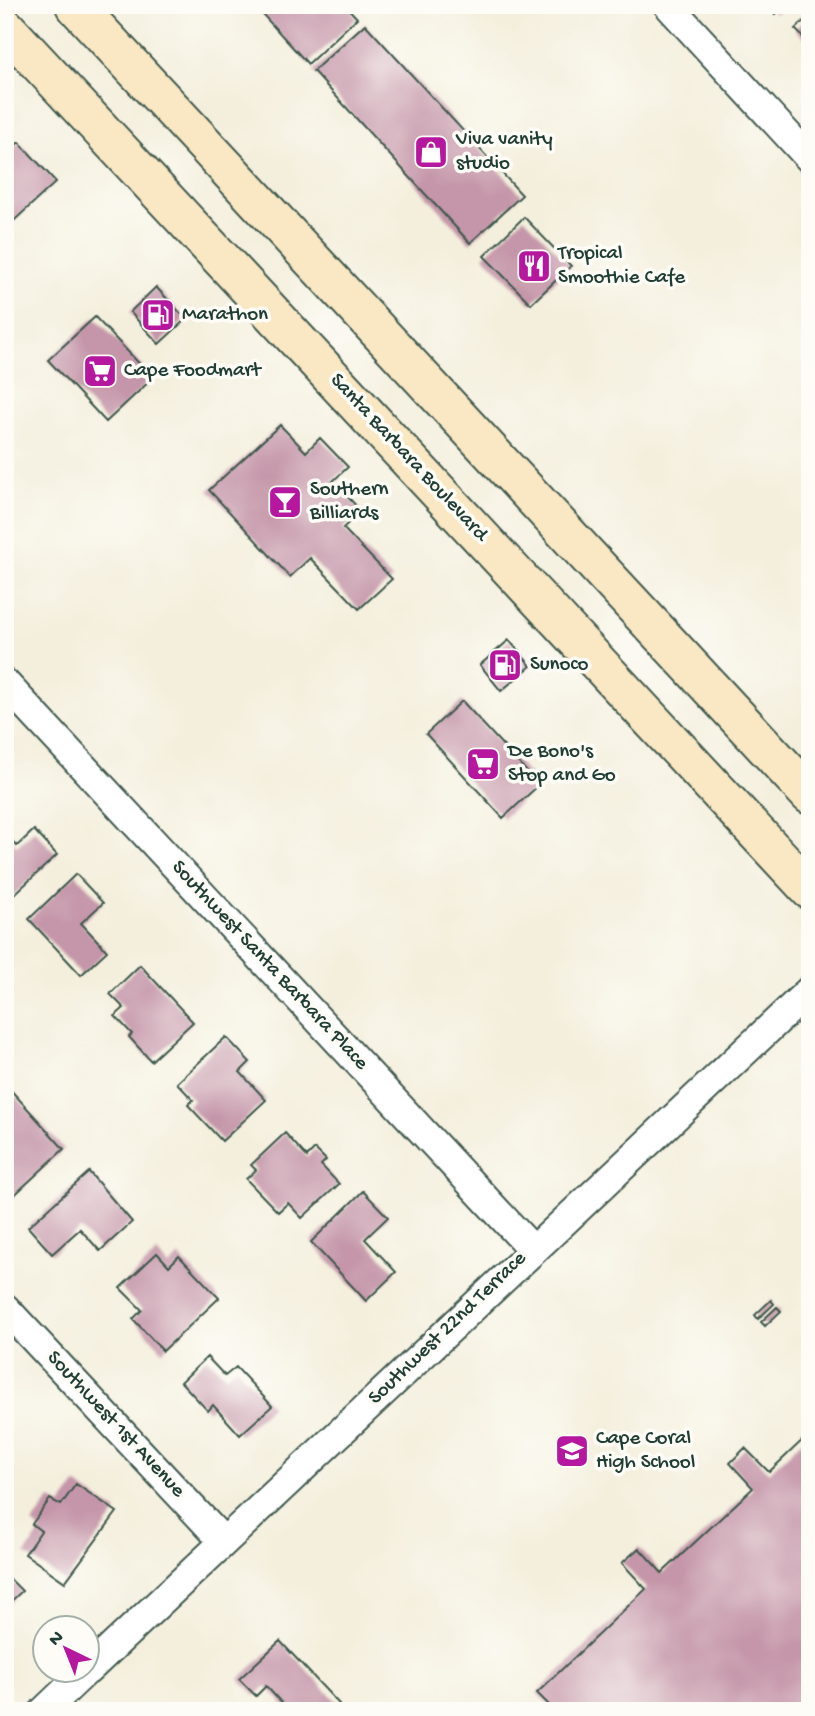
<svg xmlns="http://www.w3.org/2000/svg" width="815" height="1716" viewBox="0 0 815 1716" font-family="'Gochi Hand',sans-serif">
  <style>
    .building { fill: #c596a9 }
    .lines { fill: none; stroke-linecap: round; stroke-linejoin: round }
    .minor-casing { stroke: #3f584d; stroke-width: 32 }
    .secondary-casing { stroke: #3f584d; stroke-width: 42 }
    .minor { stroke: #fff; stroke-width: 28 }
    .secondary { stroke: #fae7c3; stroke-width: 38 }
    .labels { text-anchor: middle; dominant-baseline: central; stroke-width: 7; stroke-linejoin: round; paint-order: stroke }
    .poi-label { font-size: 21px; fill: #1f3d34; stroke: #fdfcf7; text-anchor: start }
    .street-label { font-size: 21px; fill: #1f3d34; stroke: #fdfcf7 }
  </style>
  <rect width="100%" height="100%" fill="#fdfcf7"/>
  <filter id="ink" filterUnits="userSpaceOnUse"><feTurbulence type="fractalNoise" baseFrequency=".0143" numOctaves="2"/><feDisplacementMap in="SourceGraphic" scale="14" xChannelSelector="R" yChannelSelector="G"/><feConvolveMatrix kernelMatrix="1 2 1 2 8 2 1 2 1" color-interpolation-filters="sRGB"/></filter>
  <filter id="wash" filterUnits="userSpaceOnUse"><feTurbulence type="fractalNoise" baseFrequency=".00686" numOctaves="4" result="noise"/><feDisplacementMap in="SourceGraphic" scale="28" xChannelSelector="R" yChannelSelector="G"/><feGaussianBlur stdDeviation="1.57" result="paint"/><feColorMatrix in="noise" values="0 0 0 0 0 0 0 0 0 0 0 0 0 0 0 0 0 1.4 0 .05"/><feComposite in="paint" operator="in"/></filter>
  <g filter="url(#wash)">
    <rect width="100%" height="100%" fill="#f4efdd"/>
    <g id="blocks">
      <path class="building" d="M254 5H345L357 18 308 64Z
        M767 5H784L775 14Z
        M810 15V44L795 29Z
        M365 24 522 195 470 243 313 71Z
        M19 142 56 182 5 229V155Z
        M524 217 571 266 531 304 484 256Z
        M156 287 186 319 159 344 130 312Z
        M95 317 153 378 106 422 48 360Z
        M280 425 306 452 320 438 348 467 333 481 361 511 343 528 392 579 359 609 310 558 290 577 209 490Z
        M509 640 531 666 501 691 480 665Z
        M462 701 539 785 503 818 426 734Z
        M34 830 57 855 5 903V834L17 846Z
        M76 874 103 903 81 923 107 951 81 975 29 919Z
        M140 965 193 1022 151 1061 129 1037 132 1034 115 1016 124 1008 110 994Z
        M226 1037 250 1062 240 1072 266 1100 222 1141 188 1105 193 1100 177 1083Z
        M8 1087 64 1149 10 1199 5 1194V1089Z
        M285 1133 307 1157 315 1149 326 1160 321 1165 339 1184 302 1218 288 1203 278 1212 246 1179 256 1170 251 1165Z
        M89 1172 132 1222 100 1251 80 1229 52 1254 28 1227Z
        M363 1191 388 1217 365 1239 396 1272 366 1301 311 1242Z
        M157 1253 169 1266 179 1256 219 1298 163 1351 133 1319 142 1310 120 1288Z
        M771 1300 774 1304 758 1319 755 1315Z
        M777 1307 781 1311 765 1326 761 1322Z
        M207 1357 225 1376 236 1367 272 1406 240 1435 213 1405 208 1411 181 1382Z
        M810 1433V1711H555L537 1693 646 1589 622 1563 639 1548 662 1573 753 1488 730 1463 745 1448 769 1472Z
        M76 1484 117 1512 65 1582 25 1554 41 1531 32 1524 50 1499 61 1505Z
        M5 1574 22 1591 5 1607Z
        M280 1641 339 1704 331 1711H289L266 1686 256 1696 239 1679Z"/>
    </g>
  </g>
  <g filter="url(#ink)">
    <use href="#blocks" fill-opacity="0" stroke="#3f584d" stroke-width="2"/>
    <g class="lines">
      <g class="minor-casing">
        <path id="minor" d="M668 5 810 159
          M5 683 532 1249
          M5 1308 224 1542
          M88 1670 810 990
          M44 1711 87 1670"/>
      </g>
      <g class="secondary-casing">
        <path id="secondary" d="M75 5 810 795
          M5 27 810 890"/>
      </g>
      <use href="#minor" class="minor"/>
      <use href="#secondary" class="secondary"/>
    </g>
  </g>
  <defs>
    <g id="shop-square" transform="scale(1.75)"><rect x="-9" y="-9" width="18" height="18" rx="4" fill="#b5179e" stroke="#fdfcf7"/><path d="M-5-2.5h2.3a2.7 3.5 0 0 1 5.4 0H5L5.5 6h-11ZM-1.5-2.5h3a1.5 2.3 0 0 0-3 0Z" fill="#fff"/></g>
    <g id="restaurant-square" transform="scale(1.75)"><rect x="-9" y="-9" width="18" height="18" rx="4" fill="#b5179e" stroke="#fdfcf7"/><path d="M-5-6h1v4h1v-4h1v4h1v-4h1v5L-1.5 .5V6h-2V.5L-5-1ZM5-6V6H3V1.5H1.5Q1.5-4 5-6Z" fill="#fff"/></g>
    <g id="fuel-square" transform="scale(1.75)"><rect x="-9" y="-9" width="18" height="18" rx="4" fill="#b5179e" stroke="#fdfcf7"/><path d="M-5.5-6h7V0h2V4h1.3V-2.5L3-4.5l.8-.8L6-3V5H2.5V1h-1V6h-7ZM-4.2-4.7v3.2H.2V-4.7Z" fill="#fff"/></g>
    <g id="supermarket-square" transform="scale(1.75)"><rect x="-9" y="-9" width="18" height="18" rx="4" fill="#b5179e" stroke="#fdfcf7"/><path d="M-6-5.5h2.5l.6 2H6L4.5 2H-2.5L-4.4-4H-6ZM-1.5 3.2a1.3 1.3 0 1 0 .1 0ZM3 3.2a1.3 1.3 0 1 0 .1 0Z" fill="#fff"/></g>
    <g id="bar-square" transform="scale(1.75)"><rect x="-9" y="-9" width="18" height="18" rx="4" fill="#b5179e" stroke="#fdfcf7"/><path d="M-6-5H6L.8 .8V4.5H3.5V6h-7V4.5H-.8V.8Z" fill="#fff"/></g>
    <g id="school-square" transform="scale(1.75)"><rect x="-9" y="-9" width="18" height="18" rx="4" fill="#b5179e" stroke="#fdfcf7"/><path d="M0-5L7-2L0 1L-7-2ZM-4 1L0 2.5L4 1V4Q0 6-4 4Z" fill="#fff"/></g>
  </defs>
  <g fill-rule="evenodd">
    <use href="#shop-square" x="431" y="152"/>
    <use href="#restaurant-square" x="534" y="266"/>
    <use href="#fuel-square" x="158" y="315"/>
    <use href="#supermarket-square" x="100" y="371"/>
    <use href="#bar-square" x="285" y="502"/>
    <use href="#fuel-square" x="505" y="665"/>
    <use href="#supermarket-square" x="483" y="764"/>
    <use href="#school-square" x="572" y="1451"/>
  </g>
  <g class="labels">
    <g class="poi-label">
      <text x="456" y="140">Viva vanity<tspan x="456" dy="24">studio</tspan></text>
      <text x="558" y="254">Tropical<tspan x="558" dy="24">Smoothie Cafe</tspan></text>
      <text x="182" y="315">Marathon</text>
      <text x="124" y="371">Cape Foodmart</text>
      <text x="310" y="490">Southern<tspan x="310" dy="24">Billiards</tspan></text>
      <text x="530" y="665">Sunoco</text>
      <text x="508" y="752">De Bono's<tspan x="508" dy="24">Stop and Go</tspan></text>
      <text x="596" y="1439">Cape Coral<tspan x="596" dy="24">High School</tspan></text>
    </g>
    <g class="street-label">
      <text transform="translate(408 458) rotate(47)">Santa Barbara Boulevard</text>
      <text transform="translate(269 966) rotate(47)">Southwest Santa Barbara Place</text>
      <text transform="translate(448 1329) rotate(-44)">Southwest 22nd Terrace</text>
      <text transform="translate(115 1425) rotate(47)">Southwest 1st Avenue</text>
    </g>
  </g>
  <rect width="815" height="1716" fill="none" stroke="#fdfcf7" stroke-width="28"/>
  <g transform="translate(66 1649) rotate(317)"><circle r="33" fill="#fdfcf7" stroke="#a4b0a9" stroke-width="2"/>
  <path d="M0-5L12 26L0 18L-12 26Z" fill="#b5179e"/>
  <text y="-10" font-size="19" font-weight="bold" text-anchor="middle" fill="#1f3d34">N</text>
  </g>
</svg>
